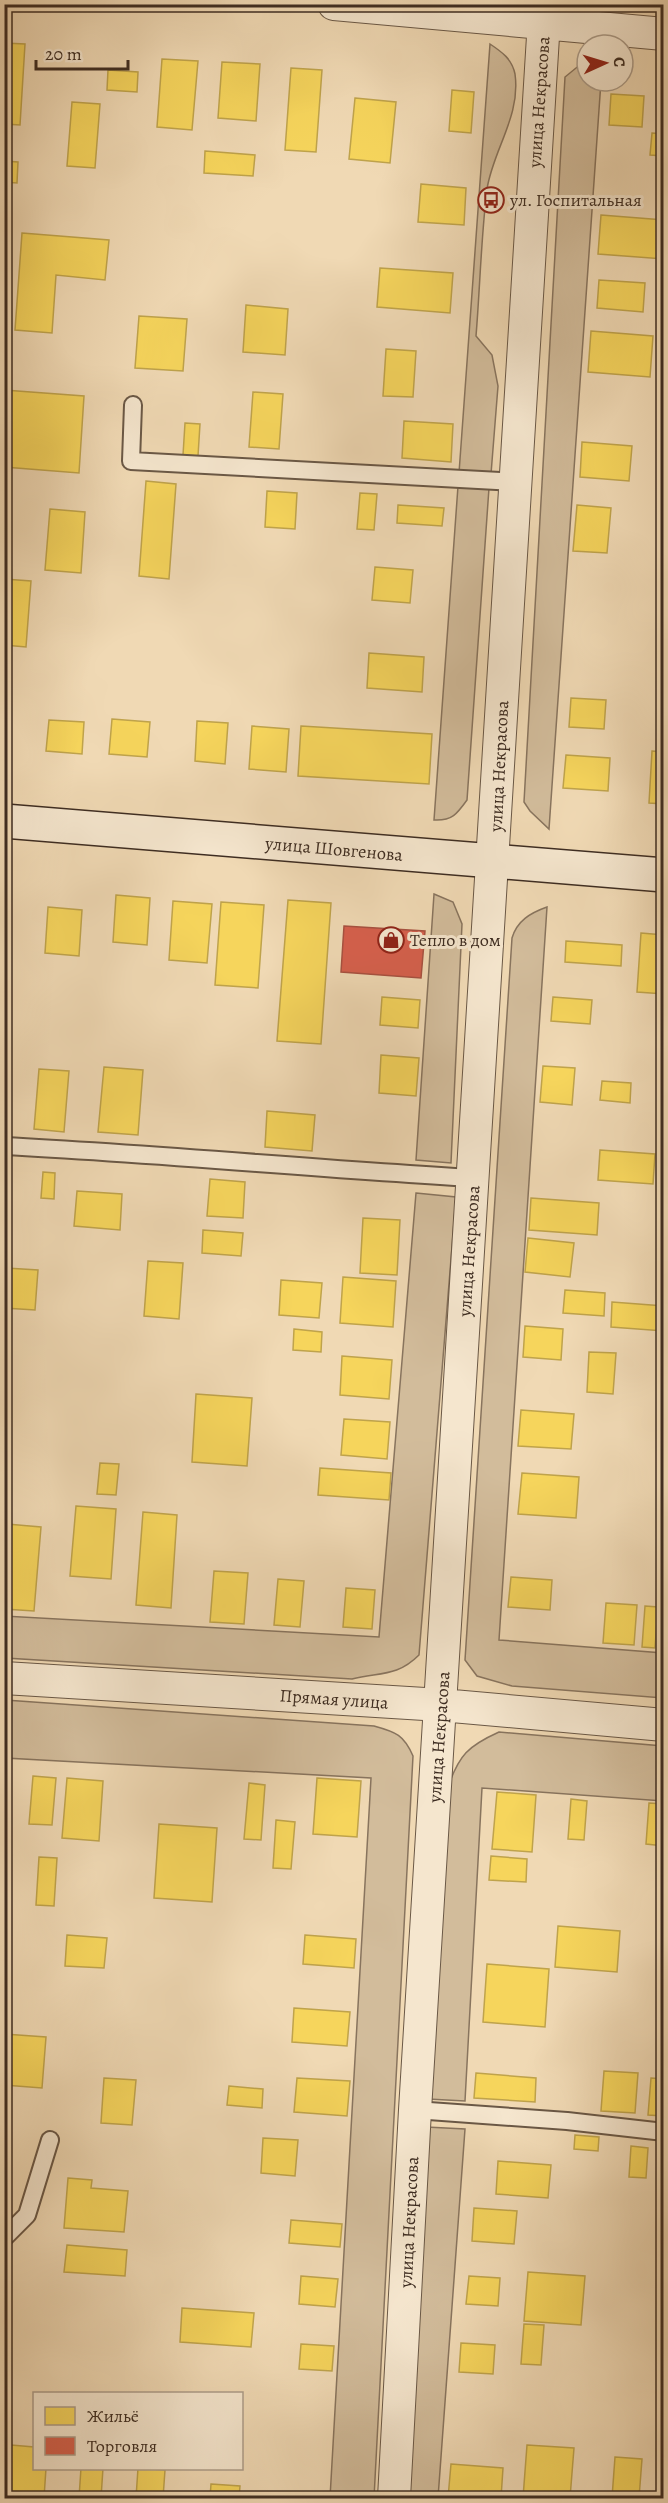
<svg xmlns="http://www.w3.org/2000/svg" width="668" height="2503" viewBox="0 0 668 2503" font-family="Alegreya,serif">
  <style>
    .green { fill: #d2bc9b; stroke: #88745e; stroke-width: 1.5 }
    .homes { fill: #f6d55c; stroke: #bfa34b; stroke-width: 1.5 }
    .shops { fill: #d6604d; stroke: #a85140; stroke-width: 1.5 }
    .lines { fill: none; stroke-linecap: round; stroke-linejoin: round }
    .service-casing { stroke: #6a5846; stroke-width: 20 }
    .minor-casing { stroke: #6a5846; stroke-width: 34 }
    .secondary-casing { stroke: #3e2d22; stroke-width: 36 }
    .service { stroke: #f5e6ce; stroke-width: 16 }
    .minor { stroke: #f5e6ce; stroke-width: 32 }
    .secondary { stroke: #f5e6ce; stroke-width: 33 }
    .labels { text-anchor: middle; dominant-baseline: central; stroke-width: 6; stroke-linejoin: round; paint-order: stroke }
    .street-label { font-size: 18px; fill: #3e2d22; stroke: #f5e6ce }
    .poi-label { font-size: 18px; fill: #3e2d22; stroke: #f5e6ce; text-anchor: start }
  </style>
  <rect width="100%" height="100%" fill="#f0d9b4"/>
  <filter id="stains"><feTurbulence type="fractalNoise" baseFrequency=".00333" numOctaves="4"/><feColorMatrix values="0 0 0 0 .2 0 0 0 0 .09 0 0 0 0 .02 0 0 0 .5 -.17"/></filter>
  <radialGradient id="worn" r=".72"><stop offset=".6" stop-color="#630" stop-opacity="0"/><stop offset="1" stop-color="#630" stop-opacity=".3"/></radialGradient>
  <path class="green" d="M490 44C502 52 512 59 515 74 521 116 493 150 487 189 481 238 480 288 476 336L492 355 498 386 491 474 459 473Z
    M587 59V81H601L549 829 530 811 524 802 565 77Z
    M458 486 489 488 467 800C457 814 452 821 434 820Z
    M434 894 453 902 462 924 451 1163 416 1160Z
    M547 907 499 1640 663 1653V1698L512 1686 477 1676 465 1660 512 938C517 921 530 913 547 907Z
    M416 1193 456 1197 419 1655C397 1677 380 1672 352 1679L5 1658 4 1616 379 1637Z
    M5 1700 374 1726C396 1732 404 1735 413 1756L374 2498H330L371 1778 5 1758Z
    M499 1732 663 1746V1801L482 1788 465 2101 428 2099 448 1787C459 1755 468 1746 499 1732Z
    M426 2127 465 2129 438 2498H407Z"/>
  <path class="homes" d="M4 43 25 44 20 125 4 124Z
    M162 59 198 61 192 130 157 127Z
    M222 62 260 64 256 121 218 118Z
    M291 68 322 70 316 152 285 150Z
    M108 70 138 72 137 92 107 90Z
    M452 90 474 92 471 133 449 131Z
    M611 94 644 96 642 127 609 125Z
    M355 98 396 102 390 163 349 159Z
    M72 102 100 104 95 168 67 166Z
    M652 133 664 134V156L650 155Z
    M205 151 255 155 253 176 204 173Z
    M4 161 18 162 17 183 4 182Z
    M421 184 466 188 464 225 418 222Z
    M601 215 664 220V259L598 254Z
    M22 233 109 240 105 280 56 275 52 333 15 330Z
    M380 268 453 273 450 313 377 307Z
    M599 280 645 283 643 312 597 308Z
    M246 305 288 309 285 355 243 352Z
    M139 316 187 319 183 371 135 368Z
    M591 331 653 336 650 377 588 372Z
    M386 349 416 351 413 397 383 396Z
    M4 390 84 396 79 473 4 467Z
    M253 392 283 394 279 449 249 447Z
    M404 421 453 424 451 462 402 458Z
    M185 423 200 424 198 456 183 455Z
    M582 442 632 446 629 481 580 477Z
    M146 481 176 484 169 579 139 576Z
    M267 491 297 493 295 529 265 527Z
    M360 493 377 494 374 530 357 529Z
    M398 505 444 508 442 526 397 523Z
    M577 505 611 508 607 553 573 551Z
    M50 509 85 512 81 573 45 570Z
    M375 567 413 570 410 603 372 600Z
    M4 579 31 581 26 647 4 645Z
    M369 653 424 657 422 692 367 688Z
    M571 698 606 700 604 729 569 727Z
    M112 719 150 722 147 757 109 754Z
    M49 720 84 722 82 754 46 751Z
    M197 721 228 723 225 764 195 761Z
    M252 726 289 729 286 772 249 769Z
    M301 726 432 734 429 784 298 776Z
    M652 751 664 752V804L649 803Z
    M566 755 610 758 608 791 563 788Z
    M116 895 150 898 147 945 113 942Z
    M288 900 331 903 321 1044 277 1041Z
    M173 901 212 904 207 963 169 960Z
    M221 902 264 905 258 988 215 985Z
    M48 907 82 910 79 956 45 953Z
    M641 933 664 935V994L637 992Z
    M566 941 622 945 621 966 565 962Z
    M382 997 420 1000 418 1028 380 1025Z
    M553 997 592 1000 590 1024 551 1021Z
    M660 997H664V1033H657Z
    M381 1055 419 1058 416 1096 379 1093Z
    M543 1066 575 1068 572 1105 540 1102Z
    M104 1067 143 1070 138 1135 98 1132Z
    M39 1069 69 1071 64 1132 34 1129Z
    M602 1081 631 1083 630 1103 600 1100Z
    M267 1111 315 1115 312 1151 265 1147Z
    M600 1150 655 1154 653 1184 598 1180Z
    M43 1172 55 1173 54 1199 41 1198Z
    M210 1179 245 1182 243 1218 207 1216Z
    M77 1191 122 1194 120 1230 74 1226Z
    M531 1198 599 1203 597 1235 529 1230Z
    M363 1218 400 1220 397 1275 360 1273Z
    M203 1230 243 1233 241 1256 202 1253Z
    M528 1238 574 1243 570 1277 525 1272Z
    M148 1261 183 1263 179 1319 144 1316Z
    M6 1268 38 1270 35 1310 4 1308Z
    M343 1277 396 1281 393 1327 340 1323Z
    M281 1280 322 1283 319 1318 279 1315Z
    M565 1290 605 1293 604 1316 563 1313Z
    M612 1302 664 1306V1331L611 1327Z
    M525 1326 563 1329 561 1360 523 1357Z
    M294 1329 322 1332 321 1352 293 1350Z
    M589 1352 616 1353 613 1394 587 1392Z
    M342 1356 392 1360 389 1399 340 1395Z
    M196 1394 252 1398 247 1466 192 1462Z
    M521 1410 574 1414 571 1449 518 1446Z
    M344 1419 390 1422 387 1459 341 1455Z
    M100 1463 119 1464 116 1495 97 1494Z
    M320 1468 391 1473 389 1500 318 1495Z
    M522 1473 579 1477 576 1518 518 1514Z
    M76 1506 116 1509 111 1579 70 1576Z
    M143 1512 177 1515 171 1608 136 1605Z
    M7 1524 41 1527 34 1611 4 1609Z
    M214 1571 248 1573 244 1624 210 1622Z
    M511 1577 552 1580 550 1610 508 1607Z
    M278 1579 304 1581 300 1627 274 1625Z
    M346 1588 375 1590 372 1629 343 1627Z
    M606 1603 637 1605 634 1645 603 1643Z
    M645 1606 658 1607 655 1648 642 1647Z
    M33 1776 56 1778 52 1825 29 1824Z
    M67 1778 103 1781 99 1841 62 1838Z
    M317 1778 361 1781 357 1837 313 1834Z
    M249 1783 265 1785 261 1840 244 1839Z
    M497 1792 536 1795 532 1852 492 1849Z
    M571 1799 587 1801 584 1840 568 1839Z
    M649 1803 664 1804V1846L646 1844Z
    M276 1820 295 1822 291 1869 273 1868Z
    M159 1824 217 1828 212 1902 154 1898Z
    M491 1856 527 1859 526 1882 489 1880Z
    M39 1857 57 1858 54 1906 36 1905Z
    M558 1926 620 1931 617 1972 555 1967Z
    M67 1935 107 1938 104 1968 65 1966Z
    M305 1935 356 1939 354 1968 303 1964Z
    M487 1964 549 1969 545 2027 483 2022Z
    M294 2008 350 2012 347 2046 292 2042Z
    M4 2034 46 2037 42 2088 4 2085Z
    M604 2071 638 2073 635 2113 601 2111Z
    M476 2073 536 2078 535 2102 474 2098Z
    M104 2078 136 2080 132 2125 101 2123Z
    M297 2078 350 2081 347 2116 294 2112Z
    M651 2078 664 2079V2116L648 2115Z
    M229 2086 263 2089 262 2108 227 2105Z
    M575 2135 599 2137 598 2151 574 2149Z
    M263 2138 298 2140 295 2176 261 2173Z
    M631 2146 648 2148 646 2178 629 2177Z
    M498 2161 551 2165 548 2198 496 2194Z
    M68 2178 92 2180 91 2188 128 2191 124 2232 64 2228Z
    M474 2208 517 2211 514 2244 472 2241Z
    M291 2220 342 2224 340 2247 289 2243Z
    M67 2245 127 2250 125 2276 64 2272Z
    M528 2272 585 2276 581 2325 524 2321Z
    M301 2276 338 2279 335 2307 299 2304Z
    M469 2276 500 2278 498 2306 466 2304Z
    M182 2308 254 2313 251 2347 180 2342Z
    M524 2324 544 2325 541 2365 521 2364Z
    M461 2343 495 2345 493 2374 459 2372Z
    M301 2344 334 2346 332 2371 299 2369Z
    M11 2445 34 2447V2468H46L44 2498H6Z
    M527 2445 574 2448 570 2498H523Z
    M615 2457 642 2459 639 2498H612Z
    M451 2464 503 2468 501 2498H448Z
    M81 2468H103L101 2498H79Z
    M138 2468 165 2470 163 2498H136Z
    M211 2484 240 2486 239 2498H210Z"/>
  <path class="shops" d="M344 926 425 931 421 978 341 972Z"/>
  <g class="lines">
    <g class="service-casing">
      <path id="service" d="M133 405 131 461 517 482
        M4 1146C161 1154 317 1169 474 1178
        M415 2110 567 2121 664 2132
        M4 2238 27 2215 50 2140"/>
    </g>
    <g class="minor-casing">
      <path id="minor" d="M334 4 664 34
        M4 1678 441 1705 664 1725
        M394 2498 415 2110 545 4"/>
    </g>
    <g class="secondary-casing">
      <path id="secondary" d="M4 821 664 875"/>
    </g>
    <use href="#service" class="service"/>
    <use href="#minor" class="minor"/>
    <use href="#secondary" class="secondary"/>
  </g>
  <defs>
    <g id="bus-ring" transform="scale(1.35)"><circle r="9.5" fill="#f5e6ce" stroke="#8f2418" stroke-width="1.5"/><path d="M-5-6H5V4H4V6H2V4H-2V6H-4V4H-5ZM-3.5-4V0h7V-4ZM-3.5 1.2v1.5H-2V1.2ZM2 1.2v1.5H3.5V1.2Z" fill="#8f2418"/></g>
    <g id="shop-ring" transform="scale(1.35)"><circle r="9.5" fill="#f5e6ce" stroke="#8f2418" stroke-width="1.5"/><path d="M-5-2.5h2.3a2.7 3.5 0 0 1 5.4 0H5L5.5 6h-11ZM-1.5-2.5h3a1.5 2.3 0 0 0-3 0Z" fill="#8f2418"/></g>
  </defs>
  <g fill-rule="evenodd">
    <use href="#bus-ring" x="491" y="200"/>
    <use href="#shop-ring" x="391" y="940"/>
  </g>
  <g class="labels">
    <g class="street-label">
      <text transform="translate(539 102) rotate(-86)">улица Некрасова</text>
      <text transform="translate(499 766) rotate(-87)">улица Некрасова</text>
      <text transform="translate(334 849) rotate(5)">улица Шовгенова</text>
      <text transform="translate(469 1251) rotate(-86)">улица Некрасова</text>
      <text transform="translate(334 1699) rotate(4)">Прямая улица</text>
      <text transform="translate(439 1737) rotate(-86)">улица Некрасова</text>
      <text transform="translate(409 2222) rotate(-87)">улица Некрасова</text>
    </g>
    <g class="poi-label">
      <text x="510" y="200">ул. Госпитальная</text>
      <text x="410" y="940">Тепло в дом</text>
    </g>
  </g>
  <rect width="668" height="2503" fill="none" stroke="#f0d9b4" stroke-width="24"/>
  <rect x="6" y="6" width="656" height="2491" fill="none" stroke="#3e2d22" stroke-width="3"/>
  <rect x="12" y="12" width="644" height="2479" fill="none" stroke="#3e2d22" stroke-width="1.5"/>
  <rect x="33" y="2392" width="210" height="78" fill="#f5e6ce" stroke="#ac9c89" stroke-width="1.5"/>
  <rect x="45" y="2407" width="30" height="18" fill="#f6d55c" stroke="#ac9c89" stroke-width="1.5"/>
  <text x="87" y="2422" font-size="18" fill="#3e2d22">Жильё</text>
  <rect x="45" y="2437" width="30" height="18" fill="#d6604d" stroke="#ac9c89" stroke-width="1.5"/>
  <text x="87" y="2452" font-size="18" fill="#3e2d22">Торговля</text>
  <g transform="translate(605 63) rotate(86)"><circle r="28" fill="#f5e6ce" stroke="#ac9c89" stroke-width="1.5"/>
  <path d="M0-4.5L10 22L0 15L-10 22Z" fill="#8f2418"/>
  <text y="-9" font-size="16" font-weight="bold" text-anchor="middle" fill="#3e2d22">С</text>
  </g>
  <path d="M36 60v9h92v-9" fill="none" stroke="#3e2d22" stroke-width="3"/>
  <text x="45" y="60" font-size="18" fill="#3e2d22" stroke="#f5e6ce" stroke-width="4.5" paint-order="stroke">20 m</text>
  <rect width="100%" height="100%" filter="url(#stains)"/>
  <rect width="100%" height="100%" fill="url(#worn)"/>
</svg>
